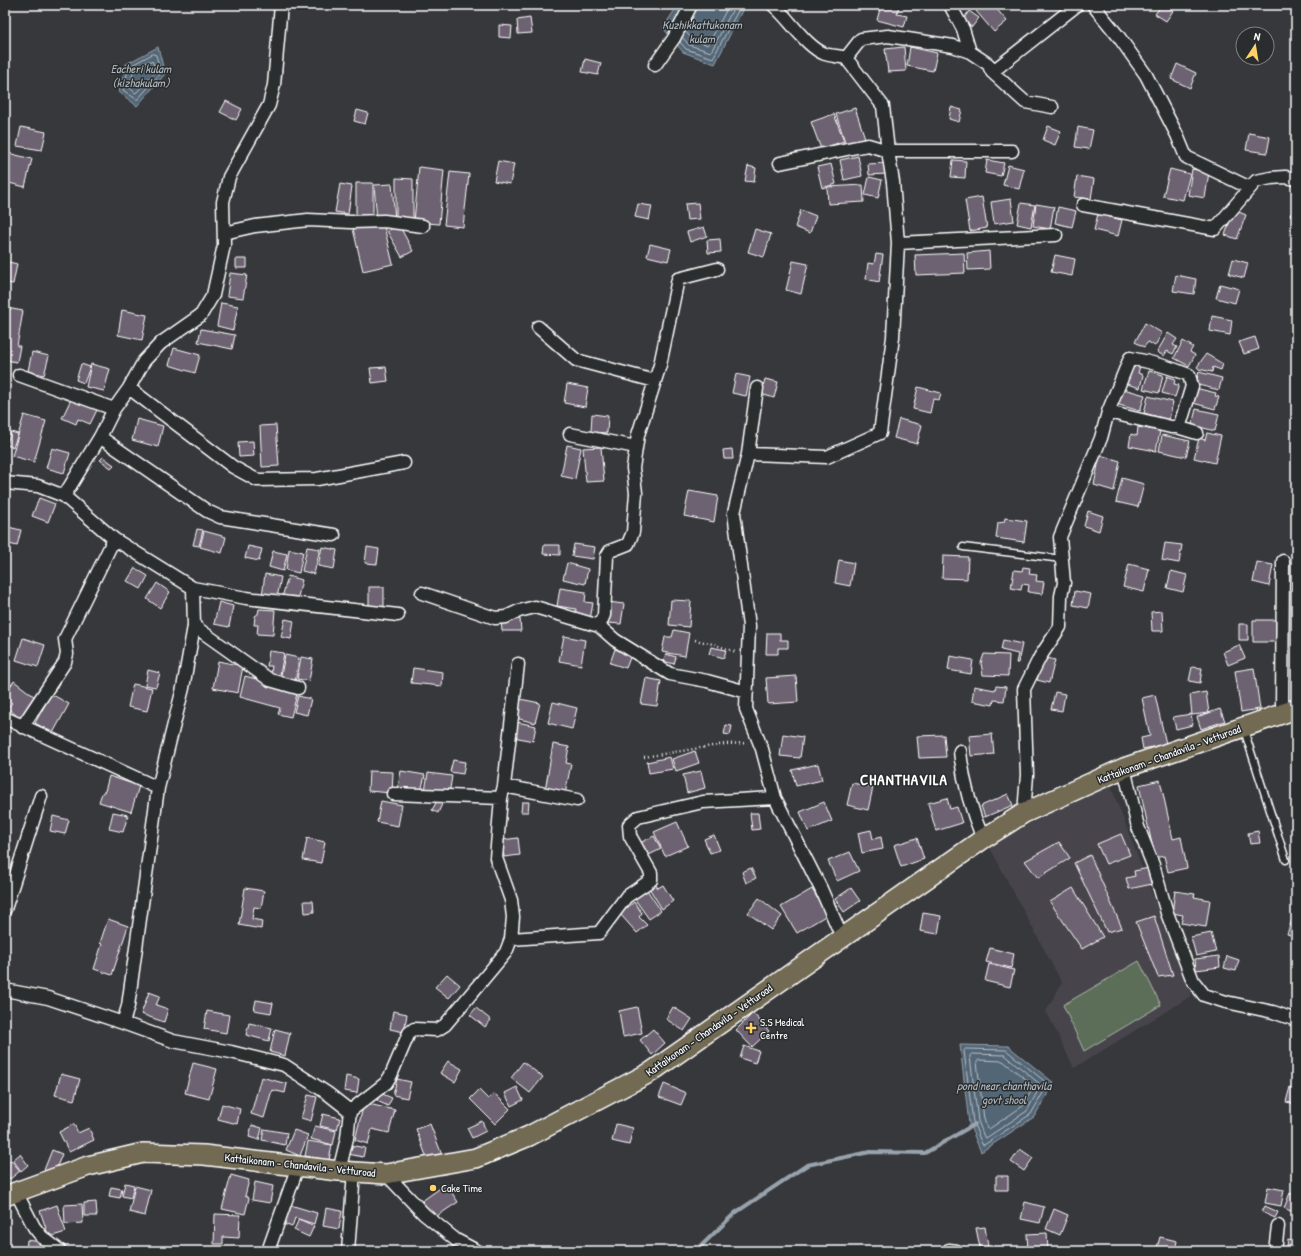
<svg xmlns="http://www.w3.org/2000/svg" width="1301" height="1256" viewBox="0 0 1301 1256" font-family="'Patrick Hand',sans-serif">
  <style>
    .built { fill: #47454c }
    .green { fill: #5b6e58; stroke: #adb6ac }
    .water { fill: #536676; stroke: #98a3ad }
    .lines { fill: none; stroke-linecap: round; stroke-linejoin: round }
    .shore { stroke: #bac2c8; stroke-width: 1 }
    .stream { stroke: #98a3ad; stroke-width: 4 }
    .building { fill: #6d6272; stroke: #fff }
    .lane-casing { stroke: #fff; stroke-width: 9 }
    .street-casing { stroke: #fff; stroke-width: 15 }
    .primary-casing { stroke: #fff; stroke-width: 22 }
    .path { stroke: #fff; stroke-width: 2.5; stroke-dasharray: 1 3; stroke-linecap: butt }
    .lane { stroke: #2a2d2e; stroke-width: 6 }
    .street { stroke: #2a2d2e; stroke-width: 12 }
    .primary { stroke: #736b52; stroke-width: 19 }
    .poi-dot { fill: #ffd166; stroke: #2a2d2e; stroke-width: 1.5 }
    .labels { text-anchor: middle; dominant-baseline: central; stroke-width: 3; stroke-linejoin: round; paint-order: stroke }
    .street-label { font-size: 11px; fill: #fff; stroke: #2a2d2e }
    .poi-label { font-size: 11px; fill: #fff; stroke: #2a2d2e; text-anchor: start }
    .water-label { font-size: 12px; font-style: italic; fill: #b2bac1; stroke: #2a2d2e }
    .district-label { font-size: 15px; font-weight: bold; letter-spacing: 1px; fill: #fff; stroke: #2a2d2e }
  </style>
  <rect width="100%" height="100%" fill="#37383c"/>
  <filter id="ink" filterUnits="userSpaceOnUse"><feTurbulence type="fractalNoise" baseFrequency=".025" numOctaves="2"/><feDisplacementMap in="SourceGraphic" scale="8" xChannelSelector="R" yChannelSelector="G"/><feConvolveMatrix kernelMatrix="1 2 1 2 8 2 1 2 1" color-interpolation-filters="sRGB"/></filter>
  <g filter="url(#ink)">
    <path class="built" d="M1110 784 1191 996 1074 1068 1046 1011 1062 983 988 844Z"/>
    <path class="green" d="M1139 961 1161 1005 1084 1051 1063 1005Z"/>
    <path class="water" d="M678 5H745L715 64 683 52 663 28Z
      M158 47 165 74 137 106 119 92 126 64Z
      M960 1045 1008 1046 1054 1083 1034 1117 981 1152 969 1124Z"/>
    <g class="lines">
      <path class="shore" d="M685 31 692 39 708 45 729 5
        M682 37 689 45 711 52 735 5
        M680 42 686 49 713 58 741 5
        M153 54 156 55 161 73 138 99H136L123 90 129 67Z
        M150 61 153 62 155 72 137 92 135 93 129 87 134 70Z
        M966 1049 1006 1050 1048 1084 1031 1114 984 1145 982 1144 973 1122 964 1051Z
        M972 1054 1005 1055 1041 1085 1027 1111 986 1138 984 1137 978 1121 970 1056Z
        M979 1060 1003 1061 1034 1086 1023 1106 989 1129 987 1128 984 1119 977 1062Z"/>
      <path class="stream" d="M699 1251 701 1246 735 1213 807 1165 870 1152 925 1153 975 1124"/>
    </g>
    <path class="building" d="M286 5H305L304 9 285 6Z
      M881 5H899L897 14 907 16 904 27 877 20Z
      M983 5H993L1007 21 994 32 976 11Z
      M1162 5H1177L1166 21 1155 14Z
      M969 11 979 18 972 27 962 21Z
      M530 18 532 33 518 34 517 20Z
      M499 25 512 26 511 38 499 37Z
      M904 47 906 71 888 72 885 49Z
      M910 47 937 53 933 71 907 66Z
      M585 59 601 63 598 75 582 72Z
      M1177 64 1196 73 1190 88 1171 79Z
      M226 101 242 109 236 120 220 112Z
      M951 107 962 110 959 122 949 119Z
      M855 108 865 138 846 145 836 114Z
      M357 110 368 113 365 124 354 121Z
      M834 114 844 141 821 149 811 122Z
      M1048 126 1061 131 1055 145 1043 140Z
      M21 127 46 132 42 150 17 146Z
      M1078 127 1093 130 1089 149 1075 147Z
      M1249 133 1270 137 1267 153 1246 150Z
      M8 153 32 159 25 187 5 182V164Z
      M858 156 862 176 844 180 840 160Z
      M953 160 966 161 965 178 951 177Z
      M987 160 1004 163 1001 176 985 173Z
      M498 161 514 164 510 184 494 181Z
      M885 163 886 174 869 175 868 164Z
      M831 164 836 184 822 188 817 167Z
      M1008 165 1024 169 1019 189 1003 185Z
      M748 166 756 168 754 182 745 181Z
      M419 167 444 170 439 224 414 222Z
      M1170 169 1190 174 1183 200 1163 196Z
      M1192 169 1209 172 1205 198 1188 195Z
      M450 172 469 174 463 227 444 225Z
      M1077 176 1094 179 1091 199 1074 197Z
      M869 177 882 180 878 198 865 195Z
      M396 178 413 179V221H396Z
      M356 183H373V218H356Z
      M340 184 352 186 348 214 335 212Z
      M392 184 395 219 377 220 374 185Z
      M863 185 864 202 828 204 827 187Z
      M982 197 987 228 970 231 965 200Z
      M1011 199 1014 221 994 224 991 202Z
      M698 203 700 219 687 220 685 204Z
      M1021 203 1035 205 1031 227 1017 224Z
      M638 204 652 206 649 220 635 217Z
      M1036 204 1054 207 1050 229 1033 226Z
      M1296 206V219L1290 215Z
      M1058 207 1076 211 1072 227 1055 223Z
      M801 210 816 216 810 233 795 227Z
      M1234 210 1246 215 1237 239 1225 235Z
      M1098 214 1122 220 1118 236 1094 230Z
      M383 222 393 264 363 271 353 229Z
      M399 225 413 251 402 257 387 231Z
      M704 227 707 236 690 242 687 232Z
      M755 229 771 234 764 257 748 252Z
      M720 239 721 252 708 253 707 240Z
      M650 244 671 249 668 261 647 256Z
      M989 251 990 269 968 270 967 253Z
      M964 253 965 273 916 275 915 255Z
      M876 254 883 255 879 282 866 279 868 263 874 264Z
      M1055 255 1075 259 1072 276 1051 272Z
      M236 259H247V268H236Z
      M1233 259 1248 263 1244 278 1229 274Z
      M5 261 17 264 13 284 5 283Z
      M793 261 808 264 801 294 786 290Z
      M1294 272H1296V282H1294Z
      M230 273 247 275 243 298 227 296Z
      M1176 275 1196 279 1194 294 1173 291Z
      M1220 284 1239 289 1235 303 1216 298Z
      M221 303 238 306 233 330 217 326Z
      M7 308 23 311 17 346H20L17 362 5 360V319Z
      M122 310 147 315 142 340 118 335Z
      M1212 316 1232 320 1230 335 1210 331Z
      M1145 323 1162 333 1155 346 1148 342 1144 347 1135 342Z
      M201 329 235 335 232 349 198 342Z
      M1168 333 1177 339 1173 345 1177 347 1173 354 1167 351 1164 356 1157 352Z
      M1255 337 1259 349 1244 354 1239 342Z
      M1183 341 1193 347 1190 352 1195 355 1189 366 1174 358Z
      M174 348 200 355 195 373 169 365Z
      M32 352 49 356 44 375 28 371Z
      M1206 354 1223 364 1221 370 1213 367 1212 372 1199 369 1197 367Z
      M81 364 90 367 84 383 76 380Z
      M91 364 110 369 104 391 86 387Z
      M1134 365 1140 366 1138 373 1143 375 1140 388 1124 383 1131 367 1134 368Z
      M386 367 388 381 372 383 370 368Z
      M1149 371 1163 375 1159 393 1143 389Z
      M1199 372 1222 378 1219 390 1198 385 1199 381H1196Z
      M736 374 750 377 746 396 732 393Z
      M1167 376 1175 379 1174 384 1179 385 1175 397 1162 393Z
      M765 379 778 382 774 398 761 394Z
      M567 384 588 388 585 407 564 403Z
      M918 387 941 393 939 400 933 399 930 413 913 409Z
      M1120 388 1145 395 1140 411 1116 404Z
      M1195 388 1216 393 1215 396 1219 397 1215 409 1193 403 1195 396 1194 395Z
      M1148 396 1173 402 1169 420 1144 413Z
      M72 397 98 408 90 424 78 419 76 424 62 418Z
      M1196 409 1219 414 1215 431 1192 425Z
      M592 414 608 416 607 433 591 432Z
      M24 415 46 421 34 462 12 456Z
      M137 419 163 426 158 447 132 440Z
      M899 419 922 425 917 444 894 438Z
      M276 425 279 466 262 467 260 426Z
      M1138 427 1160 431 1156 451 1129 446 1131 434 1137 436Z
      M11 432 18 434 13 447 6 445Z
      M1207 433 1221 436 1215 463 1194 458 1199 438 1205 440Z
      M1162 435 1190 441 1186 457 1159 451Z
      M253 441 254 456 239 457 238 442Z
      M567 445 581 448 575 479 561 476Z
      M601 447 604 481 586 482 583 448Z
      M52 448 70 453 64 473 46 468Z
      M732 449 733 459H724L723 450Z
      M1100 455 1120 461 1114 491 1094 485Z
      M103 457 114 465 111 468 100 460Z
      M1122 478 1144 484 1138 507 1116 502Z
      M689 491 718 496 714 522 684 516Z
      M39 498 55 504 48 522 32 516Z
      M1088 511 1103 516 1099 531 1084 526Z
      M1005 518 1027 521 1024 542 996 538 998 523 1004 522Z
      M8 527 21 530 17 546 5 543Z
      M197 529 203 530 199 546 193 545Z
      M204 531 226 537 222 553 200 547Z
      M1165 543 1182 545 1179 563 1162 560Z
      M574 544 595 547 593 559 572 556Z
      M544 545H560V555L543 554Z
      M248 546 262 549 259 561 245 558Z
      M307 547 320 549 314 574 302 571Z
      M322 547 337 550 334 569 318 566Z
      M367 547 379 549 377 564 365 563Z
      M289 549 303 552 299 573 286 570Z
      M273 551 287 554 283 571 269 567Z
      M943 556 968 557 967 579 942 578Z
      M839 560 854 563 850 586 835 583Z
      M1257 562 1273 565 1269 586 1253 582Z
      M567 563 588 569 585 584 563 579Z
      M1129 564 1149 569 1144 592 1123 587Z
      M1023 567 1030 568 1029 574 1037 575 1036 581 1044 582 1042 594 1028 592 1029 585 1022 584 1021 590 1011 588 1014 570 1022 571Z
      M135 568 148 576 141 589 127 581Z
      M1171 571 1187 575 1183 592 1167 588Z
      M265 574 281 577 277 598 262 596Z
      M288 576 302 580 297 601 282 598Z
      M157 583 170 592 160 608 147 599Z
      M369 587H384V610H369Z
      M560 588 586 592 585 602 593 603 590 620 575 617 576 609 557 606Z
      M1075 591 1091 594 1088 608 1073 605Z
      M671 600 691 601 689 627 669 625Z
      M219 602 233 606 229 627 214 624Z
      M608 602 624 604 621 624 607 623Z
      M259 609 275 610 273 635 257 634 258 625H254L255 616 258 614Z
      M1162 611 1163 631H1152L1151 612Z
      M285 619 294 621 291 639 281 637Z
      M501 619H520L521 631H502Z
      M1253 620H1276V642H1253Z
      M1239 624H1248V640H1239Z
      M674 630 689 633 685 656 662 652 665 637H672Z
      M767 633H780V640H788V648H778V654H766Z
      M564 636 585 640 581 665 559 661Z
      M23 638 45 645 38 667 16 660Z
      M1003 640 1022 644 1018 663H1016L1018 654 1001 650Z
      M1239 645 1245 658 1228 665 1223 652Z
      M711 647 726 650 724 658 709 654Z
      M615 649 631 655 626 668 610 663Z
      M269 651 284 653 279 680 270 679 272 666H267Z
      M666 654 676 657 674 664 663 661Z
      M984 654 1009 655 1008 676 983 675 981 663Z
      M285 655 299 658 295 683 280 680Z
      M950 656 973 660 971 674 948 670Z
      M301 657 313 659 309 681 297 679Z
      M1043 657 1055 660 1049 683 1037 680Z
      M218 661 243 666 238 693 213 688Z
      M1192 667 1202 668 1200 683 1189 681Z
      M413 668 443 672 442 686 411 683Z
      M1254 668 1260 709 1241 712 1235 671Z
      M148 670 160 673 156 687 145 685Z
      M245 676 298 690 291 717 278 714 280 708 240 697Z
      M796 676 798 702 768 704 766 678Z
      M646 678 661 681 657 706 641 704Z
      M14 681 35 697 20 718 7 708 12 703 5 698V693Z
      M133 684 152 688 147 711 128 707Z
      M974 686 995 690 996 686 1006 687 1004 701 994 700 993 705 972 701Z
      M1055 692 1065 694 1062 711 1051 709Z
      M1206 692 1209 713 1192 715 1190 695Z
      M51 694 69 704 53 733 35 723Z
      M1155 695 1166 744 1143 749 1141 738 1150 736 1142 698Z
      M298 696 311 699 307 715 294 712Z
      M520 699 540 703 535 723 516 718Z
      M553 702 577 708 572 729 548 723Z
      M1220 709 1225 721 1201 729 1197 717Z
      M1191 714 1193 725 1176 729 1173 717Z
      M517 722 536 726 533 741 514 737Z
      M726 725 732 726 730 735 724 734Z
      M783 734 803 737 800 758 780 756Z
      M992 734 994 754 971 756 969 736Z
      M944 735 946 757 919 758 917 736Z
      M553 744 569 747 566 763 571 764 565 794 545 791Z
      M695 751 699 763 676 771 672 759Z
      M670 757 673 769 649 773 647 762Z
      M5 759 9 761 5 768Z
      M453 760 465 762 463 774 450 772Z
      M818 764 822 780 796 786 792 770Z
      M369 771 393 772 392 793 368 791Z
      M401 771 425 775 421 792 398 787Z
      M701 771 705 788 687 793 683 775Z
      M428 773 452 776 449 795 425 791Z
      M109 776 139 786 131 812 99 802 102 793 105 791Z
      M1160 780 1173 839 1181 837 1187 868 1168 872 1164 856 1155 858 1139 785Z
      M852 783 873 787 868 810 847 805Z
      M1008 794 1013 805 985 817 981 806Z
      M947 798 950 809 957 807 962 823 936 831 928 803Z
      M381 801 402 805 398 826 377 822Z
      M437 801 442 804 438 813 432 810Z
      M522 802H529L528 812H521Z
      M824 802 832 821 808 831 800 812Z
      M113 812 128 815 123 832 109 829Z
      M750 813H758L760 829 752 830Z
      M53 816 69 820 65 834 50 831Z
      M677 822 688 846 665 856 654 832Z
      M871 830 873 839 881 837 883 849 862 853 858 833Z
      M1258 831 1260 843 1250 844 1248 833Z
      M1121 834 1130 855 1106 864 1097 844Z
      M714 835 720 850 710 853 704 839Z
      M654 836 661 849 647 856 640 843Z
      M307 838 325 842 321 863 303 860Z
      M518 838 520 855 504 857 502 840Z
      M917 838 924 859 901 867 894 845Z
      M1059 842 1070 858 1038 878 1025 861Z
      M850 852 859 871 837 881 828 861Z
      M1090 855 1122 928 1107 932 1074 863Z
      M751 868 756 878 746 883 742 872Z
      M1149 868 1152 884 1129 889 1126 878 1135 876 1134 871Z
      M655 884 658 888 663 885 673 901 662 909 649 888Z
      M245 888 264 891 261 908 254 907 252 919 262 921 261 929 239 925Z
      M851 888 860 901 844 912 835 899Z
      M1073 888 1103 937 1082 949 1050 902Z
      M812 889 827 915 797 933 781 907Z
      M647 890 661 911 649 919 634 898Z
      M1175 891 1195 894 1194 897 1210 900 1206 927 1181 923 1183 915 1172 913Z
      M759 898 782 916 771 930 748 913Z
      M304 901H313L314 912 305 913Z
      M634 902 642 913 639 917 647 925 637 933 620 914Z
      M923 913 941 916 938 934 920 931Z
      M1154 916 1173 975 1158 977 1136 922Z
      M1293 917 1296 919V937L1287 934Z
      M108 919 128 926 112 975 94 969 102 944 100 943Z
      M1211 933 1216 952 1196 956 1191 937Z
      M990 948 1014 954 1011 968 986 962Z
      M1219 956 1220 967 1196 970 1195 959Z
      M1227 956 1239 960 1236 971 1224 968Z
      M989 964 1014 970 1010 987 985 981Z
      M447 974 460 985 449 998 435 987Z
      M149 992 160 996 156 1005 168 1009 164 1022 141 1014Z
      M256 1000 273 1003 271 1013 254 1010Z
      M637 1007 642 1033 623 1037 619 1011Z
      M673 1007 692 1019 684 1031 666 1019Z
      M476 1008 491 1020 485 1027 470 1015Z
      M207 1011 229 1015 226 1033 204 1029Z
      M393 1011 407 1014 404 1032 390 1029Z
      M753 1013 769 1031 752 1047 736 1030Z
      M249 1023 272 1028 269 1041 246 1035Z
      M275 1029 290 1033 285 1056 270 1052Z
      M653 1029 665 1043 652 1055 640 1040Z
      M744 1046 759 1051 755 1063 740 1058Z
      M448 1061 462 1069 455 1082 440 1073Z
      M523 1062 543 1077 530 1093 511 1078Z
      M193 1063 217 1069 209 1099 185 1093Z
      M61 1074 80 1079 74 1100 55 1095Z
      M346 1076 359 1079 357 1093 344 1091Z
      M261 1077 287 1084 285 1093 272 1090 264 1118 251 1114Z
      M397 1079 411 1082 407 1098 393 1095Z
      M664 1084 686 1093 681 1105 659 1097Z
      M517 1087 523 1100 511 1106 505 1093Z
      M1290 1087 1296 1088V1104L1286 1102Z
      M479 1090 488 1099 494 1093 510 1109 495 1124 470 1099Z
      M380 1093 392 1098 388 1106 377 1101Z
      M308 1095 317 1097 311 1121 301 1118Z
      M364 1103 395 1110 389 1133 372 1129 368 1144 355 1140Z
      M222 1104 240 1109 237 1124 218 1119Z
      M323 1114 340 1118 337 1130 320 1126Z
      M482 1121 486 1131 472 1138 467 1128Z
      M74 1124 78 1133 89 1128 94 1140 69 1152 59 1132Z
      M430 1124 442 1155 428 1161 416 1129Z
      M616 1124 633 1128 629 1145 612 1141Z
      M252 1125 262 1128 259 1140 249 1137Z
      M315 1126 336 1131 333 1145 311 1139Z
      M264 1129 287 1133 285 1145 262 1140Z
      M294 1130 308 1135 300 1156 286 1150Z
      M1296 1139V1149L1292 1147Z
      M308 1141 332 1145 329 1160 305 1156Z
      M350 1145 365 1148 363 1157 348 1154Z
      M1020 1149 1033 1158 1024 1171 1011 1162Z
      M52 1150 62 1154 54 1174 44 1170Z
      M20 1154 28 1165 21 1171 13 1160Z
      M11 1160 20 1171 10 1179 5 1173V1165Z
      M231 1175 249 1180 245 1196 249 1198 245 1214 222 1209Z
      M996 1176H1008V1190H996Z
      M255 1182 273 1186 270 1203 252 1200Z
      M125 1183 134 1185 131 1198 122 1196Z
      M446 1184 458 1202 434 1218 422 1201Z
      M135 1186 151 1190 145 1216 129 1212Z
      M111 1187 122 1189 120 1198 109 1196Z
      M1268 1187 1284 1190 1281 1206 1265 1203Z
      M1290 1193 1296 1196V1209L1295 1213 1284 1208Z
      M96 1202 97 1216H84V1203Z
      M1025 1202 1044 1207 1040 1223 1021 1219Z
      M82 1204 83 1223 65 1224 64 1205Z
      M287 1204 317 1213 314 1224 295 1218 292 1227 281 1223Z
      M57 1205 66 1232 49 1237 40 1211Z
      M1265 1206 1278 1212 1275 1218 1262 1212Z
      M326 1208 342 1211 339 1229 323 1226Z
      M1054 1209 1068 1215 1060 1235 1046 1229Z
      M215 1214 240 1215 239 1238 223 1237V1244H214Z
      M299 1219 314 1226 309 1237 294 1230Z
      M985 1227 988 1246 980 1248 976 1228Z
      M1047 1233 1048 1251H1028L1027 1234Z
      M1160 1237 1177 1241 1175 1251H1148L1149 1247 1157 1248Z
      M27 1240 48 1243 47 1251H26Z
      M1288 1240 1296 1242V1251H1286Z"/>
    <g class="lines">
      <g class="lane-casing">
        <path id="lane" d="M963 547 1062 559
          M1244 730 1286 860"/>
      </g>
      <g class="street-casing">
        <path id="street" d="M773 5C789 18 806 47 825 54 831 56 839 56 846 58L883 106 888 151 893 182 898 243 893 337 880 433 827 457 748 454 734 513 749 626 746 709 762 749 775 798 821 889 842 937
          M950 5 963 29 970 52
          M1093 5 1119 37 1146 75 1177 135 1186 157 1250 188
          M846 58 861 39 888 36 953 46 970 52 988 64 992 72 1025 102 1052 107
          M655 65 674 38 691 5
          M992 72 1077 5
          M780 163 852 148 868 145 888 151H1012
          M1083 205 1215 229 1256 181 1271 178 1285 177 1296 179
          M224 233 255 226 308 220 351 222 384 221 423 226
          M898 243 1056 235
          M538 327 576 360 655 381
          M19 375 114 409
          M129 388 233 467 257 480 317 479 404 463
          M1177 427 1197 433
          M570 434 636 447
          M100 437 207 511 220 517 334 535
          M748 454 757 388
          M5 483 38 486 64 496 114 539 193 588 194 626 183 688 158 788 128 1006 123 1023 173 1041 231 1052 284 1065 327 1093 350 1111 347 1138 339 1171
          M64 496 100 437 114 409 129 388 144 361 161 343 201 315 213 295 224 245 223 202 229 177 269 105 274 85 281 5
          M193 588 246 598 398 615
          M422 593 495 618 506 617 519 611 535 607 599 626 604 615 607 556 610 551 628 544 633 532 636 493 633 468 638 435 660 365 678 279 717 269
          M194 626 270 680 298 688
          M599 626 615 640 670 674 707 681 747 692
          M1282 713 1283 561
          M5 718 158 788
          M22 727 65 662 67 654 65 639 114 539
          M960 751C963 781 971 810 983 839
          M1124 768 1138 827 1153 865 1167 913 1193 981 1204 995 1226 1002 1273 1012 1296 1020
          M504 786 518 664
          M393 794 501 798 504 786 577 800
          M1024 813 1027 775 1024 689 1040 657 1060 627 1061 596 1064 583 1060 537 1101 438 1108 412 1171 427H1177L1180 425 1192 386 1189 375C1170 367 1151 362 1130 358L1108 412
          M5 909 41 796
          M511 939 599 933 626 897 651 880V873L630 836 629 825 638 817 703 802 775 798
          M5 990 48 998 123 1023
          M350 1111 386 1083 391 1075 409 1033 414 1029 437 1030 445 1025 506 952 511 939 513 917 511 900 496 858 501 798
          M386 1174 424 1214 456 1240 477 1251
          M16 1192 34 1227 42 1237 60 1251
          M949 1250 957 1251
          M268 1251 298 1166
          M348 1251 354 1172
          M1275 1251 1278 1226"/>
      </g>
      <g class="primary-casing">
        <path id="primary" d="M5 1196 88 1166 143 1153 204 1155 339 1171 386 1174 476 1158 529 1136 651 1072 983 839 1024 813 1124 768 1296 709"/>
      </g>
      <path class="path" d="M695 640 713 644 736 652
        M644 757 725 744 747 743"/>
      <use href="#lane" class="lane"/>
      <use href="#street" class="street"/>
      <use href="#primary" class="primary"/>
    </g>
  </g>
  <g class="poi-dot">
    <path d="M749 1022h4v4h4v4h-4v4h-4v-4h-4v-4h4z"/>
    <circle cx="433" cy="1188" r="4"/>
  </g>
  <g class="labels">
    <g class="street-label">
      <text transform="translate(1169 754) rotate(-20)">Kattaikonam - Chandavila - Vetturoad</text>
      <text transform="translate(709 1030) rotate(-35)">Kattaikonam - Chandavila - Vetturoad</text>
      <text transform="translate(300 1165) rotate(6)">Kattaikonam - Chandavila - Vetturoad</text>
    </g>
    <g class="poi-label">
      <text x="760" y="1022">S.S Medical<tspan x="760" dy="13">Centre</tspan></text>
      <text x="441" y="1188">Cake Time</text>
    </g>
    <g class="water-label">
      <text x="702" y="24">Kuzhikkattukonam<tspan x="702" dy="14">kulam</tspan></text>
      <text x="141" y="68">Eacheri kulam<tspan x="141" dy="14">(kizhakulam)</tspan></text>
      <text x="1004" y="1085">pond near chanthavila<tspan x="1004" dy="14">govt shool</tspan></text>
    </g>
    <g class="district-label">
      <text x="904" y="779">CHANTHAVILA</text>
    </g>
  </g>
  <rect width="1301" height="1256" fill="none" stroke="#2a2d2e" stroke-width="20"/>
  <rect x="10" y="10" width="1281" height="1236" fill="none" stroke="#fff" stroke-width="1.5" filter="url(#ink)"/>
  <g transform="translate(1255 46) rotate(12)"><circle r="19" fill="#2a2d2e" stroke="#7f8182"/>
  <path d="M0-3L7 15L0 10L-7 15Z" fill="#ffd166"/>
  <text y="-6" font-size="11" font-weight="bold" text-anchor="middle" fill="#ffffff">N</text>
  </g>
</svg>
